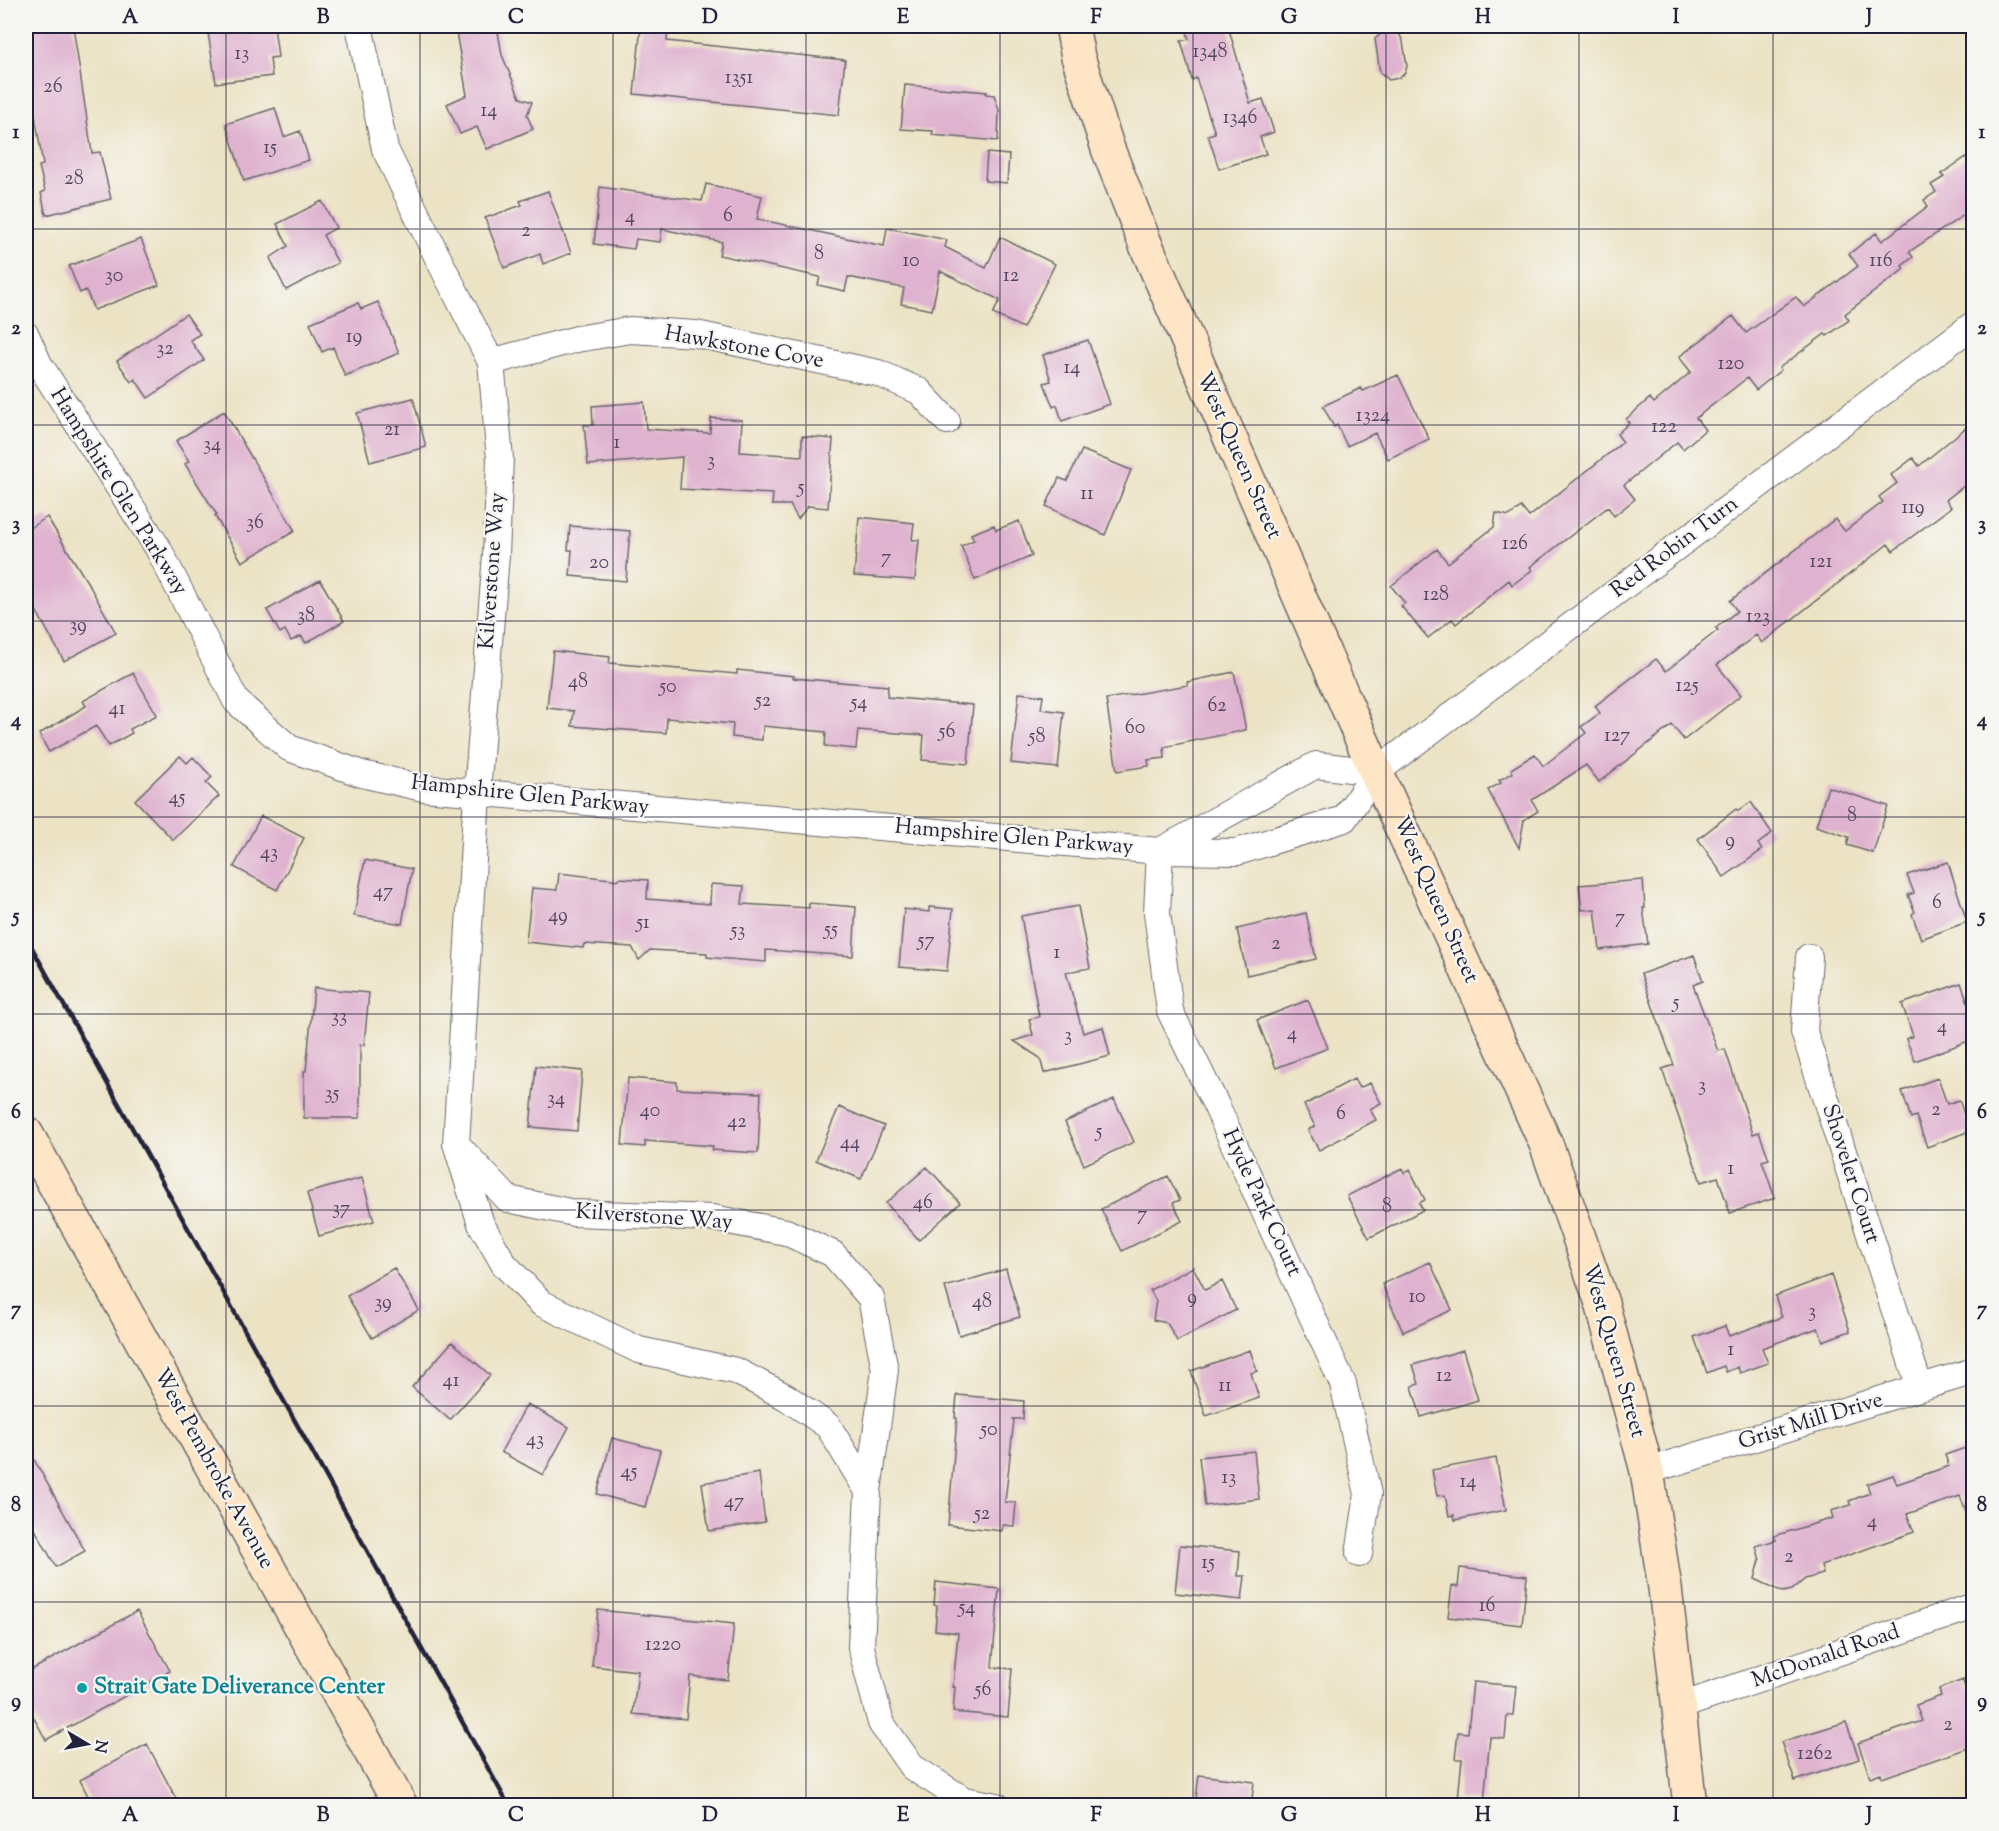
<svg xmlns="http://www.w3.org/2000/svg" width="1999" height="1831" viewBox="0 0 1999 1831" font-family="'Sorts Mill Goudy',serif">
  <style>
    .building { fill: #dfb2cf }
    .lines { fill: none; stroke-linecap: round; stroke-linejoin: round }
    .street-casing { stroke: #69666b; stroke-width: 28 }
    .secondary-casing { stroke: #69666b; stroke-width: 36 }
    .street { stroke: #fff; stroke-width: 26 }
    .secondary { stroke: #fde5c5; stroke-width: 33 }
    .rail { stroke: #22223b; stroke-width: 4.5 }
    .grid { fill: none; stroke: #22223b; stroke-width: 1.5; stroke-opacity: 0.55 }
    .culture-dot { fill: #0f9aa8; stroke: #f6f6f2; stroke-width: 2 }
    .labels { text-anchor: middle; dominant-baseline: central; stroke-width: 4.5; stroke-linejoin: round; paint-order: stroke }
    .number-label { font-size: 20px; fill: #514660 }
    .street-label { font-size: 22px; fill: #22223b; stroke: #f6f6f2 }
    .culture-label { font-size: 22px; font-weight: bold; fill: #0d838f; stroke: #f6f6f2; text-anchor: start }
    .neatline { fill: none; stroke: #22223b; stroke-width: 2 }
    .grid-label { font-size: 20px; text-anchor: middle; font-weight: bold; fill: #22223b }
  </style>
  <rect width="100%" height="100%" fill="#f6f6f2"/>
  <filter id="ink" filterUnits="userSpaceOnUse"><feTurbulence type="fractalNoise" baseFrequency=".0167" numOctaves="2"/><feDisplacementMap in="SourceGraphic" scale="12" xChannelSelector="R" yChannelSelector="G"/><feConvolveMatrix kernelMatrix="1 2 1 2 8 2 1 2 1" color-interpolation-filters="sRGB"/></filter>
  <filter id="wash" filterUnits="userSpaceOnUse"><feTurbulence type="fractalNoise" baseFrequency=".008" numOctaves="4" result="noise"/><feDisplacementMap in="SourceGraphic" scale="24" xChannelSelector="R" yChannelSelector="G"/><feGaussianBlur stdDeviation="1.35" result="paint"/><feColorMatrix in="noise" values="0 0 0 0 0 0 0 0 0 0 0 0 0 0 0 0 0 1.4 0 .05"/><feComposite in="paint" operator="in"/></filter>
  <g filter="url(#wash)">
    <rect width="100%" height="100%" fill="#ece3c5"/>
    <g id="blocks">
      <path class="building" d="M26 26H73L92 153 100 152 111 199 46 215 41 193 45 191 39 166 43 165 33 102 26 103Z
        M207 26H274L278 57 270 58 272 76 216 83Z
        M455 26H497L502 55 520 98 532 102 527 115 533 129 487 149 477 127 460 134 447 104 467 95Z
        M641 26H668L667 41 845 60 839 115 634 94Z
        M1185 26H1228L1250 103 1263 99 1274 132 1260 137 1266 154 1219 169 1208 135 1215 133 1196 78 1192 80 1181 41 1189 39Z
        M1392 30 1400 35 1403 42 1407 66 1405 73 1399 78 1389 80 1380 72 1375 39 1384 31Z
        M905 85 987 92 986 94 994 95 999 110 998 141 932 135 933 131 901 129Z
        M275 108 284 137 300 131 309 160 244 181 226 124Z
        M1974 152V208L1909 252 1913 257 1902 266 1904 269 1845 314 1849 320 1827 336 1825 334 1779 368 1781 370 1756 390 1747 378 1696 418 1705 430 1683 449 1677 442 1624 485 1635 499 1614 516 1608 507 1530 567 1532 570 1512 585 1509 580 1456 624 1452 619 1428 638 1401 606 1405 603 1391 586 1437 549 1448 563 1494 527 1496 513 1509 516 1521 507 1529 517 1623 442 1617 434 1629 423 1626 419 1650 398 1654 403 1691 372 1679 357 1733 316 1746 333 1796 297 1804 307 1858 266 1849 254 1876 233 1882 241 1928 206 1924 200 1936 192 1931 185 1944 177 1941 174Z
        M987 153 1009 155 1007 183 985 181Z
        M706 184 762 196 757 219 884 246 887 228 919 234 947 240 945 247 986 268 1000 237 1055 264 1023 328 993 314 1000 300 940 271 932 310 901 304 904 288 848 277 845 291 818 285 820 277 719 255 722 242 662 229 660 242 636 239 634 249 594 244 600 187 702 201Z
        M548 191 571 253 543 264 540 254 504 268 485 218 522 205 520 201Z
        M322 201 336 228 323 235 338 263 286 290 270 258 288 246 277 224Z
        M141 239 159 285 94 310 86 290 80 293 69 266Z
        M378 302 399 353 345 376 333 347 322 352 310 323 358 303 361 309Z
        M186 314 200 334 190 340 204 360 148 398 135 379 131 382 117 361Z
        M1088 340 1110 404 1062 421 1057 405 1053 407 1044 383 1051 381 1043 355Z
        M1398 375 1429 439 1388 459 1375 433 1347 446 1337 425 1334 427 1323 406 1361 388 1363 391Z
        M413 398 426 447 370 462 357 413Z
        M644 402 646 429 710 433 711 418 742 420 740 452 802 456V436L833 439 828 508 808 506 798 519 790 505H772L773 494 680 489 682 457 588 465 584 425H593L592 406Z
        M224 411 295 531 242 562 215 516 217 515 185 464 189 461 176 441Z
        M1974 421V478L1946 500 1951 507 1893 551 1888 544 1762 643 1756 635 1717 665 1741 695 1684 740 1672 725 1599 782 1586 765 1532 800 1538 811 1524 820 1519 848 1488 790 1501 783 1499 780 1513 773 1511 769 1535 754 1543 766 1586 733 1581 727 1600 713 1595 706 1656 659 1666 671 1718 630 1716 628 1737 611 1730 601 1835 519 1845 531 1883 502 1879 497 1897 483 1891 475 1913 458 1919 466Z
        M1082 450 1131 470 1105 535 1046 506 1059 478 1067 481Z
        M47 517 89 585 116 633 64 661 26 592V531Z
        M859 517 914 523 912 540H919L915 580 854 576Z
        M1019 521 1032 556 975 580 961 546 974 540 971 534 994 525 996 530Z
        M570 526 630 531 626 581 570 576 572 550H568Z
        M320 580 344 621 306 643 301 636 291 641 285 630 280 633 267 610Z
        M553 651 610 657 609 663 737 674V670L794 676 793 678 888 686 887 697 973 705 968 764 922 760 924 735 858 730 856 749 825 746 826 732 763 726 762 740 732 737 733 724 667 718 666 733 572 726 574 711 547 708Z
        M1234 672 1246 730 1164 747 1165 758 1148 760 1149 766 1117 771 1106 699 1188 685 1187 682Z
        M133 673 157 715 130 729 132 733 109 746 96 726 49 752 39 734 86 706 83 701Z
        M1019 693 1043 696 1041 709 1064 712 1058 768 1011 763Z
        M180 756 187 763 193 757 212 777 206 783 219 796 173 840 135 800Z
        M1828 787 1888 806 1873 853 1847 845 1849 837 1816 826Z
        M1751 802 1772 833 1758 844 1762 850 1724 877 1698 839 1736 809 1738 811Z
        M261 816 304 838 277 890 234 867Z
        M365 860 412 869 402 924 354 916Z
        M1948 862 1967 922 1921 939 1912 914 1915 912 1908 895 1914 893 1907 875Z
        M559 873 619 880V878L648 880 647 899 710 904 711 884 744 886 742 904 809 908V903L856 907 853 956 766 950V962L715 958 707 957V953L650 950 639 960 632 947 584 944 583 948 526 942 532 888 557 890Z
        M1643 880 1645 908H1643L1648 944 1600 950 1595 909 1582 910 1579 885Z
        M1078 906 1090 968 1066 972 1083 1033 1103 1027 1110 1056 1044 1073 1040 1058 1014 1041 1033 1035 1029 1019 1039 1017 1021 916Z
        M929 907 953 909 947 971 899 967 904 909 929 912Z
        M1306 913 1316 959 1247 975 1237 929Z
        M1694 955 1703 981 1693 985 1718 1051 1725 1049 1753 1134 1759 1132 1769 1159 1762 1161 1775 1198 1730 1213 1718 1177 1701 1182 1662 1069 1674 1065 1641 974Z
        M1961 983 1974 1019V1039L1915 1061 1906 1039 1913 1036 1902 1004Z
        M314 988 369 993 364 1045H360V1118H304V1071H306Z
        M1308 1000 1328 1048 1276 1068 1257 1020Z
        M536 1066 582 1071 577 1131 530 1127Z
        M628 1078 677 1082V1089L761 1093 758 1153 712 1150 713 1146 645 1141V1147L622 1145Z
        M1938 1078 1947 1104 1959 1100 1970 1131 1927 1147 1916 1116 1911 1118 1902 1091Z
        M1354 1079 1359 1088 1370 1083 1381 1103 1370 1109 1376 1120 1319 1150 1308 1130 1315 1126 1304 1105Z
        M1114 1099 1134 1142 1084 1165 1065 1122Z
        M839 1107 884 1126 861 1179 816 1160Z
        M927 1167 960 1203 919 1240 886 1203Z
        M1402 1168 1404 1173 1410 1170 1425 1200 1419 1203 1423 1210 1369 1238 1347 1196Z
        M1168 1176 1180 1200 1173 1203 1182 1221 1122 1251 1101 1209Z
        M362 1178 374 1221 319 1236 307 1193Z
        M1430 1262 1452 1310 1403 1332 1382 1284Z
        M1193 1267 1205 1290 1222 1281 1236 1310 1177 1341 1167 1323 1153 1320 1156 1301 1150 1290Z
        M394 1268 419 1310 372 1338 347 1296Z
        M1006 1269 1020 1317 959 1335 945 1287Z
        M1831 1275 1850 1331 1823 1341 1818 1328 1762 1348 1768 1363 1740 1373 1738 1367 1726 1372 1724 1366 1707 1373 1694 1337 1725 1326 1729 1336 1782 1317 1775 1296Z
        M452 1342 490 1375 450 1420 412 1387Z
        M1250 1350 1257 1371 1251 1373 1259 1398 1206 1416 1191 1371Z
        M1463 1350 1478 1400 1421 1417 1412 1386 1419 1384 1413 1365Z
        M957 1395 1024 1401 1023 1419H1012H1014L1005 1502 1016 1503 1014 1526 1003 1525 1002 1531 948 1525 957 1418H955Z
        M527 1404 569 1427 543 1475 501 1452Z
        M612 1438 660 1450 645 1507 597 1494Z
        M26 1445 85 1551 56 1567 26 1513Z
        M1974 1445V1524L1971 1525 1960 1496 1907 1514 1914 1532 1821 1565 1823 1574 1805 1579 1792 1590 1783 1592 1755 1579 1760 1560 1756 1546 1776 1540 1774 1536 1833 1518 1831 1511 1851 1505 1849 1501 1870 1493 1867 1484 1893 1475 1897 1484 1949 1466 1945 1455Z
        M1254 1451 1259 1499 1205 1506 1199 1457Z
        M1496 1458 1506 1510 1455 1520 1454 1515 1449 1516 1445 1495 1437 1496 1432 1470Z
        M759 1473 765 1522 709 1531 702 1483Z
        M1180 1545 1240 1551 1238 1576H1245L1242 1600 1175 1593Z
        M1460 1568 1527 1576 1522 1625 1448 1617 1452 1586 1458 1587Z
        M936 1582 999 1589 992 1667 1012 1669 1008 1717 953 1712 955 1687H953L958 1633 935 1630 937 1606 934 1605Z
        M598 1610 734 1624 728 1680 690 1676 686 1719 633 1714 638 1671 592 1666Z
        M137 1611 170 1671 46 1740 26 1703V1673Z
        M1963 1680 1965 1688 1974 1685V1746L1882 1778 1881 1773 1870 1777 1858 1743 1922 1721 1916 1705 1941 1696 1939 1689Z
        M1473 1682 1516 1686 1513 1715H1507L1505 1739 1490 1737 1484 1802 1458 1799 1462 1759H1455L1458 1732 1468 1733Z
        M1846 1722 1859 1759 1795 1781 1781 1742Z
        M147 1744 180 1806H93L80 1780Z
        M1199 1775 1254 1782 1251 1806H1195Z"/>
    </g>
  </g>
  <g filter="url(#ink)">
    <use href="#blocks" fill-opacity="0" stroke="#69666b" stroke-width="1.5"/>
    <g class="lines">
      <g class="street-casing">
        <path id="street" d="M359 26 385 149 436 254 491 362 500 459 496 555 477 793 456 1144 508 1199 574 1213 713 1218 786 1232 833 1254 871 1298 885 1370 868 1491 861 1647 881 1723 912 1767 964 1800 997 1806
          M26 335 39 364 158 548 236 701 289 748 362 774 423 788 1160 851 1237 852 1344 819 1376 772 1974 324
          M491 362 577 339 630 330 696 334 878 373 919 391 947 421
          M1162 850 1316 765 1376 772
          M1160 851 1157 913 1170 1011 1217 1107 1343 1384 1368 1494 1359 1554
          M1809 957 1804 1032 1920 1388
          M458 1150 481 1224 504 1264 541 1303 639 1350 736 1371 786 1397 828 1426 868 1491
          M1647 1471 1974 1371
          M1678 1707 1974 1606"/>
      </g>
      <g class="secondary-casing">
        <path id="secondary" d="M1072 26 1078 57 1108 149 1145 243 1376 772 1546 1144 1602 1303 1647 1471 1665 1588 1690 1806
          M26 1133 401 1806"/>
      </g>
      <use href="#street" class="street"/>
      <use href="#secondary" class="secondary"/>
      <path class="rail" d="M26 937 509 1806"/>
    </g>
  </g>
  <path class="grid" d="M226 26V1806M420 26V1806M613 26V1806M806 26V1806M1000 26V1806M1193 26V1806M1386 26V1806M1579 26V1806M1773 26V1806M26 229H1974M26 425H1974M26 621H1974M26 817H1974M26 1014H1974M26 1210H1974M26 1406H1974M26 1602H1974"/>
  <circle class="culture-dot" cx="82" cy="1688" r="6"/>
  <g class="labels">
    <g class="number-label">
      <text x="1210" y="52">1348</text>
      <text x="242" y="54">13</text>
      <text x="739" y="78">1351</text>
      <text x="53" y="87">26</text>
      <text x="489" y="111">14</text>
      <text x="1240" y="118">1346</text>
      <text x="270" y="148">15</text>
      <text x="74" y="179">28</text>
      <text x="728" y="216">6</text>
      <text x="630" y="217">4</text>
      <text x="526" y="231">2</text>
      <text x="819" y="254">8</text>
      <text x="911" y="261">10</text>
      <text x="1881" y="261">116</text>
      <text x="114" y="276">30</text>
      <text x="1011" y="276">12</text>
      <text x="354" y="337">19</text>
      <text x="165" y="349">32</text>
      <text x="1731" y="364">120</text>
      <text x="1072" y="368">14</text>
      <text x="1373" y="416">1324</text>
      <text x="1664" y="427">122</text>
      <text x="392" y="430">21</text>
      <text x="617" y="443">1</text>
      <text x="212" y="445">34</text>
      <text x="711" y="461">3</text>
      <text x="801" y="488">5</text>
      <text x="1087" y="494">11</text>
      <text x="1913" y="508">119</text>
      <text x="255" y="523">36</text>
      <text x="1515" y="544">126</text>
      <text x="886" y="558">7</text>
      <text x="1821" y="562">121</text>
      <text x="599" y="563">20</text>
      <text x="1436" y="595">128</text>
      <text x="306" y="616">38</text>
      <text x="1758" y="617">123</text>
      <text x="78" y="626">39</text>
      <text x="578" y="682">48</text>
      <text x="1687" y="686">125</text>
      <text x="668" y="687">50</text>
      <text x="763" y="701">52</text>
      <text x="859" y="703">54</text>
      <text x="1217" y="706">62</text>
      <text x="117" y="709">41</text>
      <text x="1135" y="728">60</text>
      <text x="947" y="732">56</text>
      <text x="1617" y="736">127</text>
      <text x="1037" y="737">58</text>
      <text x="177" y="798">45</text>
      <text x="1852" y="816">8</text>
      <text x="1730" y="841">9</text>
      <text x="269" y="853">43</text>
      <text x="383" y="892">47</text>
      <text x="1937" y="903">6</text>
      <text x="558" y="916">49</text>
      <text x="1620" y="918">7</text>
      <text x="643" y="923">51</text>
      <text x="831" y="930">55</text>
      <text x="738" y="931">53</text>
      <text x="926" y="941">57</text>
      <text x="1276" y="944">2</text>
      <text x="1057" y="953">1</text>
      <text x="1676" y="1003">5</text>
      <text x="339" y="1017">33</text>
      <text x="1942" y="1027">4</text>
      <text x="1292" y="1034">4</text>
      <text x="1068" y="1036">3</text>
      <text x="1702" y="1086">3</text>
      <text x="332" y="1094">35</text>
      <text x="556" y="1099">34</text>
      <text x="1936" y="1110">2</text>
      <text x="650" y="1111">40</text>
      <text x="1341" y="1114">6</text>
      <text x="737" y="1122">42</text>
      <text x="1099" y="1132">5</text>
      <text x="850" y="1143">44</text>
      <text x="1731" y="1169">1</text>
      <text x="923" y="1203">46</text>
      <text x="1387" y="1207">8</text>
      <text x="341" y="1209">37</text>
      <text x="1142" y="1215">7</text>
      <text x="1417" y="1297">10</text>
      <text x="1192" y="1298">9</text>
      <text x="982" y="1302">48</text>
      <text x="383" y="1303">39</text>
      <text x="1812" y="1312">3</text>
      <text x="1731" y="1350">1</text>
      <text x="1444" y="1376">12</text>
      <text x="451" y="1381">41</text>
      <text x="1225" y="1386">11</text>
      <text x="989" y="1430">50</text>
      <text x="535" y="1440">43</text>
      <text x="629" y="1472">45</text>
      <text x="1229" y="1478">13</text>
      <text x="1468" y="1482">14</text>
      <text x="734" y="1502">47</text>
      <text x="982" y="1514">52</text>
      <text x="1872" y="1522">4</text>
      <text x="1789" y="1557">2</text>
      <text x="1208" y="1563">15</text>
      <text x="1487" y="1606">16</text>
      <text x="967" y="1608">54</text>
      <text x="663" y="1645">1220</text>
      <text x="983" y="1690">56</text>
      <text x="1948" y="1725">2</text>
      <text x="1815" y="1754">1262</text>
    </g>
    <g class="street-label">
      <text transform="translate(744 348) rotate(10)">Hawkstone Cove</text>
      <text transform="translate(1238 456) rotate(66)">West Queen Street</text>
      <text transform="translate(118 492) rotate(58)">Hampshire Glen Parkway</text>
      <text transform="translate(1675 548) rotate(-37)">Red Robin Turn</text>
      <text transform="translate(493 571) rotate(-86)">Kilverstone Way</text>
      <text transform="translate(530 796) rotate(6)">Hampshire Glen Parkway</text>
      <text transform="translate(1014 838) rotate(5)">Hampshire Glen Parkway</text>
      <text transform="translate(1435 900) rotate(66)">West Queen Street</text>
      <text transform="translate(1850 1174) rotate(72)">Shoveler Court</text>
      <text transform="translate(1261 1203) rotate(65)">Hyde Park Court</text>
      <text transform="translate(654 1218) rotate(4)">Kilverstone Way</text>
      <text transform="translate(1613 1351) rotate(74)">West Queen Street</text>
      <text transform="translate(1811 1422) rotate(-17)">Grist Mill Drive</text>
      <text transform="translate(213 1469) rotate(61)">West Pembroke Avenue</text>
      <text transform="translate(1826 1657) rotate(-19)">McDonald Road</text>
    </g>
    <g class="culture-label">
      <text x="94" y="1688">Strait Gate Deliverance Center</text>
    </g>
  </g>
  <rect width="1999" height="1831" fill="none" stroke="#f6f6f2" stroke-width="66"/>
  <g transform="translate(87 1744) rotate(100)" stroke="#f6f6f2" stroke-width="4.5" paint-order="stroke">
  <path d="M0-4.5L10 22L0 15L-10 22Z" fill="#22223b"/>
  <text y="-9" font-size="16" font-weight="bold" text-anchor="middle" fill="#22223b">N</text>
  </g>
  <rect x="33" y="33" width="1933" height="1765" class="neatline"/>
  <g class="grid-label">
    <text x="130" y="23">A</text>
    <text x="323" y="23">B</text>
    <text x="516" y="23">C</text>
    <text x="710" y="23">D</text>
    <text x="903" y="23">E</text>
    <text x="1096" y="23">F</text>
    <text x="1289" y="23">G</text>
    <text x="1483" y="23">H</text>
    <text x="1676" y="23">I</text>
    <text x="1869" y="23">J</text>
    <text x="16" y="138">1</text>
    <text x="1982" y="138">1</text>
    <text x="16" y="334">2</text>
    <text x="1982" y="334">2</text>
    <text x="16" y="530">3</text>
    <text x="1982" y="530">3</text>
    <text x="16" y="726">4</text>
    <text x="1982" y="726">4</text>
    <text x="16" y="922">5</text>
    <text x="1982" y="922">5</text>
    <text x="16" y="1118">6</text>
    <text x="1982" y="1118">6</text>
    <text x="16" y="1315">7</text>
    <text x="1982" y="1315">7</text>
    <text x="16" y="1511">8</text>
    <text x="1982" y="1511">8</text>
    <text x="16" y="1707">9</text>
    <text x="1982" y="1707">9</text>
    <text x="130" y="1821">A</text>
    <text x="323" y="1821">B</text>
    <text x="516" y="1821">C</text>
    <text x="710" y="1821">D</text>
    <text x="903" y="1821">E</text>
    <text x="1096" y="1821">F</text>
    <text x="1289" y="1821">G</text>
    <text x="1483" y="1821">H</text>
    <text x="1676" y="1821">I</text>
    <text x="1869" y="1821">J</text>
  </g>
</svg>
